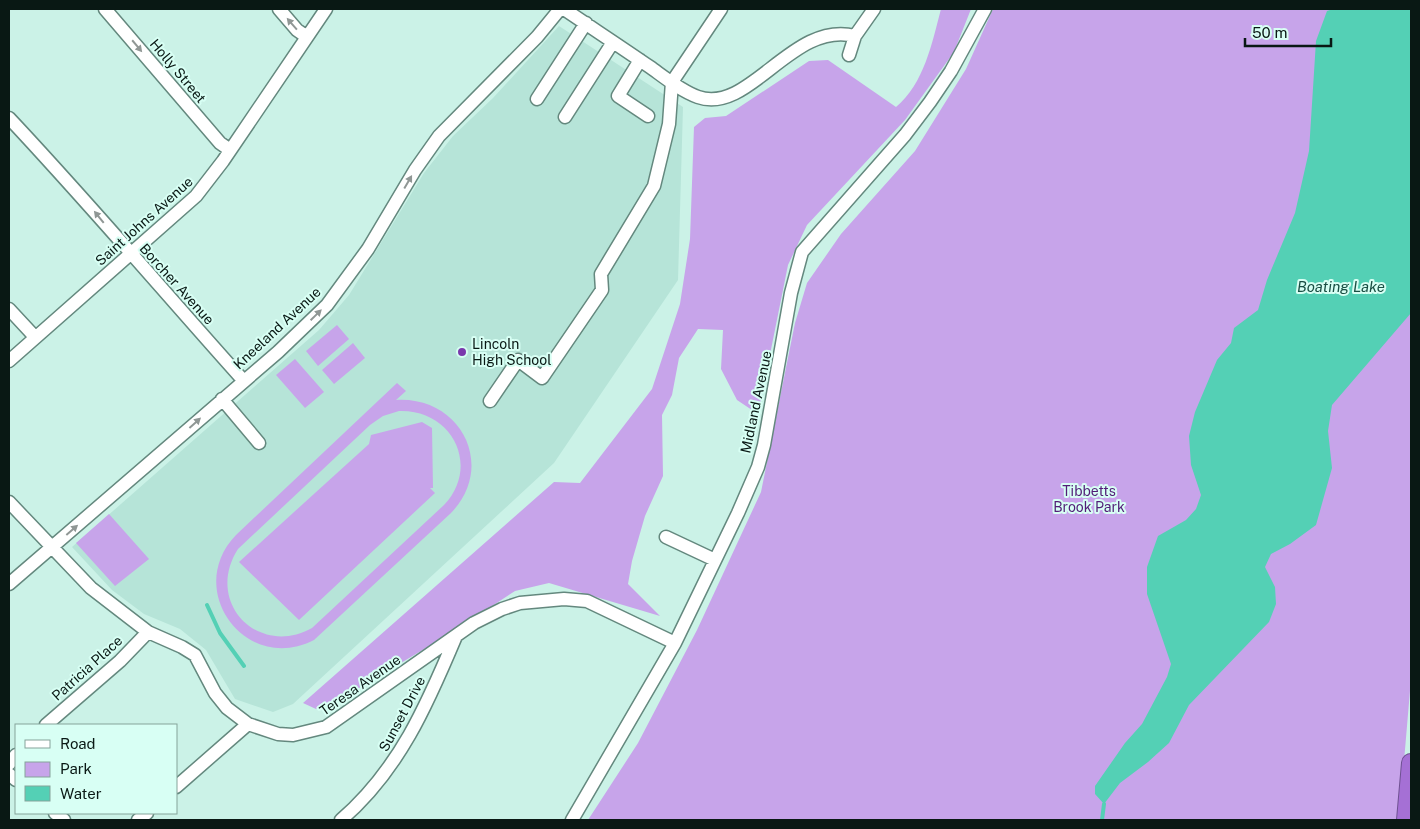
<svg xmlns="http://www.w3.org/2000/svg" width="1420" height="829" viewBox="0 0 1420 829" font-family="'Public Sans',sans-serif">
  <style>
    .built { fill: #b6e4d8 }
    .green { fill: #c7a4ea; fill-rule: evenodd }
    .water { fill: #54d0b5 }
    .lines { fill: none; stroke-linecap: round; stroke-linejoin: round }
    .stream { stroke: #54d0b5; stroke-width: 4 }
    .minor-casing { stroke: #64887e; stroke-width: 15 }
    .highway-casing { stroke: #6e5191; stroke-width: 20 }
    .minor { stroke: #fff; stroke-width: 12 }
    .highway { stroke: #a570d5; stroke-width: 18 }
    .oneway { fill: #909795 }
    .poi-dot { fill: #7a38ac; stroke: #d8fff4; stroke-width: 2 }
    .labels { text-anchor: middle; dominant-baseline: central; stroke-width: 4; stroke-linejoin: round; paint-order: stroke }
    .street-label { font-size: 14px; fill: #091814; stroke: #d8fff4 }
    .poi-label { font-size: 14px; fill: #091814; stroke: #d8fff4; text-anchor: start }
    .park-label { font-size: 14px; fill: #511d77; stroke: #d8fff4 }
    .water-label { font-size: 15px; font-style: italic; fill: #194e43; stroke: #d8fff4 }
  </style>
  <rect width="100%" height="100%" fill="#cbf2e7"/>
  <path class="built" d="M559 26 683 107 678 280 554 463 293 704 273 712 235 699 206 650 180 629 144 614 112 590 72 547 319 330 349 295 424 173 453 136 493 98Z"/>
  <path class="green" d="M941 9H971L954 52 905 120 807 225 788 265 758 414 737 400 721 369 723 330 698 329 679 358 672 395 662 415 663 476 645 516 632 561 628 584 660 616 549 583 515 591 451 633 344 697 316 709 303 703 554 482 580 483 652 389 680 304 690 239 694 127 705 118 726 116 809 61 828 60 896 107C924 84 932 43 941 9Z
    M993 9H1411V679L1399 820H588L638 743 697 630 761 492 795 323 807 283 841 234 915 151 966 69Z
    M337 325 349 339 318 366 306 351Z
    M353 343 365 358 334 384 322 370Z
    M295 359 324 392 305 408 276 375Z
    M397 383 406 391 396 400C460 396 497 465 451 513L314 640C246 675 183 590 236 535ZM399 411C452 409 481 466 444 505L312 628C258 658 204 602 238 549L370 425 383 416Z
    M422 422 432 428 433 488H430L435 493 299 620 239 562 369 444 371 435Z
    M109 514 149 559 115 586 76 543Z"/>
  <path class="water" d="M1333 9H1411V313L1332 405 1328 431 1332 468 1316 525 1290 544 1271 554 1265 567 1275 587 1276 604 1269 622 1189 705 1169 743 1148 762 1120 783 1104 804 1095 794V786L1125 743 1142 724 1167 677 1171 664 1147 594V567L1158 536 1186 520 1196 509 1201 495 1191 465 1189 436 1195 412 1217 360 1231 343 1234 328 1258 310 1267 280 1295 213 1309 151 1316 41 1327 11Z"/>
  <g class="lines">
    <path class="stream" d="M207 605 220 633 244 666
      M1102 820 1104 804"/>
    <g class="minor-casing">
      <path id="minor" d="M105 9 220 143 230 150
        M279 9 297 30 307 37
        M564 9C592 28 621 47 650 67 664 77 681 91 698 97 750 115 792 20 855 36L874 9
        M849 55 855 36
        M640 60 618 96 648 116
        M537 99 586 23
        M565 117 613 42
        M9 118C89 203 165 293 243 380
        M9 309 35 337
        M9 361 196 196 223 161 326 9
        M222 399 259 443
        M490 401 518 360 542 378 602 290 601 274 654 186 669 124 672 82 721 9
        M9 502 91 588 148 632 182 647 195 655 215 693 227 708 248 724 278 734 293 735 326 727 474 623 502 609 520 603 564 599 587 601 675 643
        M666 537 715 560
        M9 584 278 352 327 305 368 249 415 170 439 136 537 37 560 9
        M46 725 120 661 148 632
        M9 764 16 755
        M9 774 16 780
        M176 787 248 724
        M55 813 64 820
        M138 820 147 813
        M341 820C399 770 427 705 456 636
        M572 820 675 643 738 513 758 467 764 445 791 293 802 252 905 135 930 102 951 71 985 9"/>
    </g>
    <g class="highway-casing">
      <path id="highway" d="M1406 820 1411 763"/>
    </g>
    <use href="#minor" class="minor"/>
    <use href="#highway" class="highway"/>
  </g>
  <defs><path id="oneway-solid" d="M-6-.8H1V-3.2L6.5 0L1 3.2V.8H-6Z" transform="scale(1.25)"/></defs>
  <g class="oneway">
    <use href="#oneway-solid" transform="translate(292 24) rotate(-131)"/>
    <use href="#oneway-solid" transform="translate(137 46) rotate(50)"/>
    <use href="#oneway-solid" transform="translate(408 182) rotate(-60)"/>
    <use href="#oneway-solid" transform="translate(99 217) rotate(-129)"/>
    <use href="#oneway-solid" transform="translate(316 315) rotate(-44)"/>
    <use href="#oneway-solid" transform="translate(195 423) rotate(-42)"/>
    <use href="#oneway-solid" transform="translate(72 530) rotate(-41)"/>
  </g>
  <circle class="poi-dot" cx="462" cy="352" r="5"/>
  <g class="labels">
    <g class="street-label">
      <text transform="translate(178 71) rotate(50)">Holly Street</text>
      <text transform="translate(144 221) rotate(-42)">Saint Johns Avenue</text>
      <text transform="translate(177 284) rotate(48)">Borcher Avenue</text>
      <text transform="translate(277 328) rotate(-43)">Kneeland Avenue</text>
      <text transform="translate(756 402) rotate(-78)">Midland Avenue</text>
      <text transform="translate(87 668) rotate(-42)">Patricia Place</text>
      <text transform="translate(360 685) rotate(-35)">Teresa Avenue</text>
      <text transform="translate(402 714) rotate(-62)">Sunset Drive</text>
    </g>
    <g class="poi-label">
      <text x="472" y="344">Lincoln<tspan x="472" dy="16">High School</tspan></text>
    </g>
    <g class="park-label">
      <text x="1089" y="491">Tibbetts<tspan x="1089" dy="16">Brook Park</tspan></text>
    </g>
    <g class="water-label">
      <text x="1341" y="286">Boating Lake</text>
    </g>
  </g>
  <rect width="1420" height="829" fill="none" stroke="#091814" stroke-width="20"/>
  <rect x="15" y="724" width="162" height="90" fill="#d8fff4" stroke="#85a39a"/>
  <rect x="25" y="740" width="25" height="8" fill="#ffffff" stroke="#85a39a"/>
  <text x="60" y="749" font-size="15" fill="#091814">Road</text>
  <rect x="25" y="762" width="25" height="15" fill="#c7a4ea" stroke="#85a39a"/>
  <text x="60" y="774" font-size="15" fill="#091814">Park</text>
  <rect x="25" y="786" width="25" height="15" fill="#54d0b5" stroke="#85a39a"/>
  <text x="60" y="799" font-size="15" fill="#091814">Water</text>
  <path d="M1245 38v8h86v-8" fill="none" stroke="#091814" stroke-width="2.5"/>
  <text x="1252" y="38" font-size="15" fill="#091814" stroke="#d8fff4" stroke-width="4" paint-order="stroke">50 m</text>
</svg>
